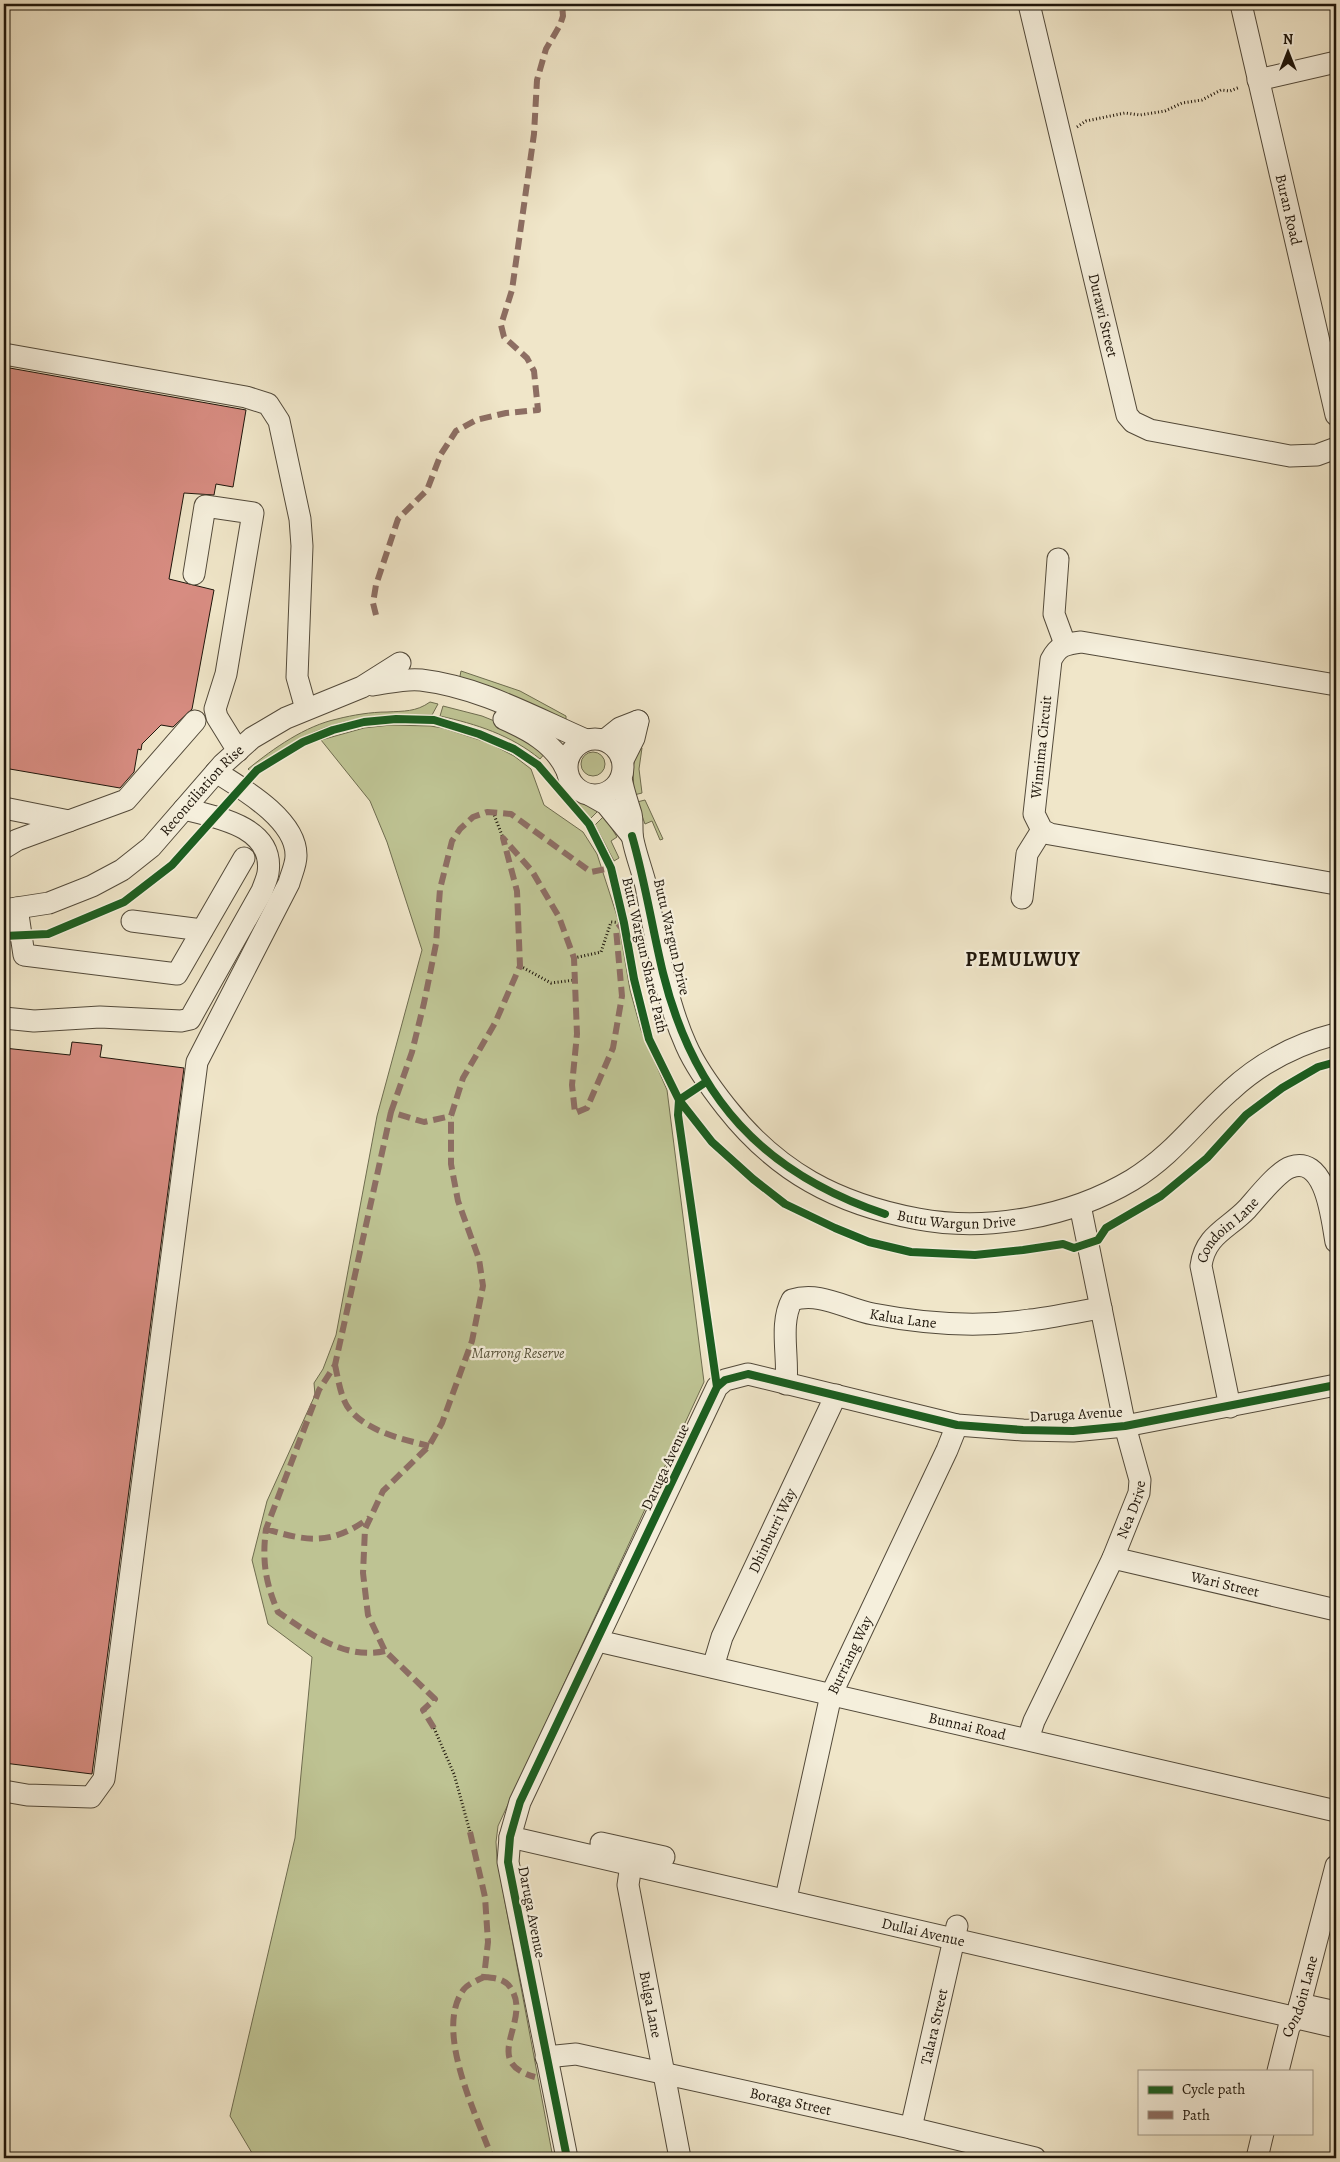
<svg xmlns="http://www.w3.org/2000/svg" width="1340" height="2162" viewBox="0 0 1340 2162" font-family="Alegreya,serif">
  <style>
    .green { fill: #bec393; stroke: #6e6c4f }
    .building { fill: #d78c81; stroke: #1f160b }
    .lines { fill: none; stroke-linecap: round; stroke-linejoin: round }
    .minor-casing { stroke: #534a3a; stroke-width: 23 }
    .path { stroke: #1f160b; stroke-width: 3; stroke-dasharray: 1 2.5; stroke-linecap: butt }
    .minor { stroke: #f5efdc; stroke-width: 21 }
    .quiet { stroke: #8d6e63; stroke-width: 6; stroke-dasharray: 12 6; stroke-linecap: butt }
    .cycleway-casing { stroke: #f5efdc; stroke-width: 11 }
    .cycleway { stroke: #1b5e20; stroke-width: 8 }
    .labels { text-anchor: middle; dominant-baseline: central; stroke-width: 4.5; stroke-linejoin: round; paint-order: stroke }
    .street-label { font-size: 15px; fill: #1f160b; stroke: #f5efdc }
    .park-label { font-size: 15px; font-style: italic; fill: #57533b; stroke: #f5efdc }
    .district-label { font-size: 20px; font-weight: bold; letter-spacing: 1px; fill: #1f160b; stroke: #f5efdc }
  </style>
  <rect width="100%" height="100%" fill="#f0e6c9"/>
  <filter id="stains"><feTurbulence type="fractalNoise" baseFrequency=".004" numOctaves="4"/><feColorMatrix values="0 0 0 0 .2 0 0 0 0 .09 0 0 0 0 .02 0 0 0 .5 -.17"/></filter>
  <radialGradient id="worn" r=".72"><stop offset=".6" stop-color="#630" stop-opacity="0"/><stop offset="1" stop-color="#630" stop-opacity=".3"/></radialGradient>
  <path class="green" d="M461 671 520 691 566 716V725L459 681Z
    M430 702 438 704 432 715C353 714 314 722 251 772L248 769C274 748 305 726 337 719 353 715 371 712 387 712 404 711 416 712 430 702Z
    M443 706 482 716 507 726 546 752 540 759C511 735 476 724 440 716Z
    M391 725 430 726 443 728 489 743 514 756 531 769 544 805 583 832 597 854 618 919 630 990 641 1030 667 1090 704 1382 498 1826 496 1842 497 1859 553 2158H255L230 2116 295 1838 312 1657 268 1624 252 1560 267 1501 315 1395 314 1383 323 1369 336 1335 377 1116 422 950 387 842 370 801 321 740 364 728Z
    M638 747 642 748 639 769 642 793 634 795 633 767Z
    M581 764a12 12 0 1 1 24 0a12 12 0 1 1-24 0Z
    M568 793 599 810 590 819Z
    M645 800 663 839 660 840 652 821 645 824 637 802Z
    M604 816 617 837 611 841 619 858 614 861 595 825Z"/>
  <path class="building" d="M4 367 246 410 233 487 216 484 214 495 184 493 169 579 214 590 192 709 173 727 161 725 142 744 141 750 138 749 134 772 120 788 4 768Z
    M72 1042 102 1045 100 1057 184 1068 92 1774 4 1763V1048L70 1055Z"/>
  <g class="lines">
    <g class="minor-casing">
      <g id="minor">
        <path id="s1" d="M1029 4 1127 415 1133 422 1150 430 1290 456 1317 455 1336 448"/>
        <path id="s2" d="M1241 4 1336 415"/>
        <path d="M1258 80 1336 62"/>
        <path d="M4 354 246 397 268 404 279 421 300 519 302 546 297 677 306 709"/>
        <path d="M1058 559 1054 614 1065 644"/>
        <path d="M194 574 205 506 253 513 226 674 215 709 217 717 238 751"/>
        <path d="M372 685C388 683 405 678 421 680 480 687 533 717 586 740"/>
        <path d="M1336 685 1081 642C1065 644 1058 646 1051 660L1034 814 1042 830 1050 834 1336 884"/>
        <path d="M504 719C529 730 554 743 566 769"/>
        <circle cx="595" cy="767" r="28"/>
        <path d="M605 740 620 728 638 721"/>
        <path d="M623 760 634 738 638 721"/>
        <path id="s3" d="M621 778C623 790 627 801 631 814 633 822 631 831 633 840 636 855 642 870 646 886 656 938 664 996 686 1045 696 1068 711 1088 726 1107 777 1172 837 1204 918 1219 988 1232 1070 1217 1132 1180 1174 1154 1195 1122 1230 1091 1260 1063 1297 1044 1336 1034"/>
        <path d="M590 795 606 804 632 836"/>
        <path d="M4 808 69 821"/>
        <path d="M4 848 17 840 126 800 195 721"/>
        <path d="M1022 898 1027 854 1042 830"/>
        <path d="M17 908 24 955 177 974 244 858"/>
        <path id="s4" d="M4 910 49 903 92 886 122 870 151 847 223 764 252 738 286 718 362 687 400 663"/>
        <path d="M132 921 202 930"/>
        <path d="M4 1018 34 1021 100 1017 181 1021 190 1019 262 891C264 885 267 879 268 873 275 827 217 817 184 809"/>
        <path id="s5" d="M786 1384C789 1357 779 1324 792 1300 820 1291 846 1309 873 1314 925 1324 977 1328 1030 1320 1054 1317 1077 1312 1101 1308"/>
        <path id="s6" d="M1230 1407 1201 1266C1205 1235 1228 1229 1247 1209 1257 1198 1278 1171 1291 1167 1327 1155 1332 1222 1336 1242"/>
        <path id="s7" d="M1113 1558 1336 1610"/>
        <path id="s8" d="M598 1641 1336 1811"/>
        <path id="s9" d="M713 1667 722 1637 836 1395"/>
        <path id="s10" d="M1028 1739 1034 1721 1113 1558 1139 1493 1140 1480 1125 1426 1080 1205"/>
        <path d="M4 1791 27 1795 91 1797 104 1779 197 1062 289 883C291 875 296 865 296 856 297 820 243 789 216 772"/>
        <path id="s11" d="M510 1837 1336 2027"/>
        <path d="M601 1843 664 1857"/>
        <path id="s12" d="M633 1851 628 1885 680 2158"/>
        <path id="s13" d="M786 1898 831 1695 947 1450 957 1425"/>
        <path d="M1300 2004 1336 2012"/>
        <path id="s14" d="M546 2057 576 2054 911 2128 1035 2158"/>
        <path id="s15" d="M1278 2071 1289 2027 1296 2017 1300 2004 1336 1866"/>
        <path id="s16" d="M911 2128 957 1926"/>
        <path d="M567 2158 508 1862 510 1837 520 1802 717 1387 725 1380 748 1374 957 1425 1023 1430 1073 1431 1125 1426 1336 1385"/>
        <path d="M1257 2158 1263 2133"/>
      </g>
    </g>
    <path class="path" d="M1077 127 1086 121 1125 113 1140 115 1165 111 1182 103 1202 100 1221 90 1230 91 1240 87
      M493 812 503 838
      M574 958 601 952 611 922 624 923
      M520 966 551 983 575 980
      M434 1728 454 1774 470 1832"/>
    <use href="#minor" class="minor"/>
    <path class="quiet" d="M376 615 373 603 376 585 398 519 427 490 441 454 456 431 476 420 506 413 538 410 534 371 527 358 504 337 501 325 512 290 534 134 537 80 546 49 560 25 563 16 562 4
      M391 1112 412 1052 424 1003 436 944 440 889 452 841 460 829 473 817 487 812 511 814 591 872 611 868
      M335 1365C338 1378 340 1394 347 1406 364 1431 402 1439 429 1446
      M266 1529C308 1542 332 1545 369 1518
      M385 1651C345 1660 310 1634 278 1612 265 1582 262 1560 266 1529L319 1390 335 1365 391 1112 424 1122 451 1116
      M434 1728 423 1710 435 1699 385 1651 368 1615 363 1573 365 1529 383 1491 429 1446 442 1423 472 1341 483 1286 479 1259 458 1201 451 1164V1116L463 1078 495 1023 520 966 517 891 503 838 532 871 559 917 574 958 577 1034 572 1085 575 1113 587 1108 613 1048 622 996 616 929 624 923
      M470 1832 485 1897 488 1942 484 1977C478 1980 468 1984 464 1989 433 2030 477 2115 492 2158
      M484 1977C497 1978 507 1979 513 1992 529 2024 481 2062 535 2077"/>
    <g class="cycleway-casing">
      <path id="cycleway" d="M632 836C645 881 652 927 663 973 694 1098 763 1173 885 1214
        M4 936 48 934 124 902 172 865 257 770 303 742 333 730 364 722 396 719 434 720 479 734 514 749 538 765 589 824 611 868 624 923 634 979 649 1039 679 1100 712 1142 753 1179 785 1204 835 1228 869 1242 911 1252 975 1255 1023 1250 1063 1244 1074 1248 1098 1240 1106 1228 1161 1196 1207 1158 1246 1115 1282 1088 1318 1067 1336 1062
        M706 1082 679 1100 678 1115 717 1387
        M567 2158 508 1862 510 1837 520 1802 717 1387 725 1380 748 1374 957 1425 1023 1430 1073 1431 1125 1426 1336 1385"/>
    </g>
    <use href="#cycleway" class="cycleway"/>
  </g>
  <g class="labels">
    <g class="street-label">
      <text stroke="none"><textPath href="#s2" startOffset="211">Buran Road</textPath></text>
      <text stroke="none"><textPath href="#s1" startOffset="320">Durawi Street</textPath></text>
      <text transform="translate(1041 747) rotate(-84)">Winnima Circuit</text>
      <text stroke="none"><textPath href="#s4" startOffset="239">Reconciliation Rise</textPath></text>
      <text transform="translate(672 937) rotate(77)">Butu Wargun Drive</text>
      <text transform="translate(645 955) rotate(77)">Butu Wargun Shared Path</text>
      <text stroke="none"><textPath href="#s3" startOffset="616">Butu Wargun Drive</textPath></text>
      <text stroke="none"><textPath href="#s6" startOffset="190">Condoin Lane</textPath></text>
      <text stroke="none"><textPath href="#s5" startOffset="199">Kalua Lane</textPath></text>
      <text transform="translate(1076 1414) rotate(-3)">Daruga Avenue</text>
      <text transform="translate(665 1467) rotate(-65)">Daruga Avenue</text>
      <text stroke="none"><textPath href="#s10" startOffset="252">Nea Drive</textPath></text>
      <text stroke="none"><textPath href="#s9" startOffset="149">Dhinburri Way</textPath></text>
      <text stroke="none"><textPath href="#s7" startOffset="115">Wari Street</textPath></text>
      <text stroke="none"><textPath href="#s13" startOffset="252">Burriang Way</textPath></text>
      <text stroke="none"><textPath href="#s8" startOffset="379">Bunnai Road</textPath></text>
      <text transform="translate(532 1912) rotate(79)">Daruga Avenue</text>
      <text stroke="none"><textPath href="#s11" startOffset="424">Dullai Avenue</textPath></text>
      <text stroke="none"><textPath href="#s15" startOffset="78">Condoin Lane</textPath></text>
      <text stroke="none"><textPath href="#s12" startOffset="156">Bulga Lane</textPath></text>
      <text stroke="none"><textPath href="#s16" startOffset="104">Talara Street</textPath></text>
      <text stroke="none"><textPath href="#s14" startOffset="250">Boraga Street</textPath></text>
    </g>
    <g class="park-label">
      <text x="518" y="1353">Marrong Reserve</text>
    </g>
    <g class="district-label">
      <text x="1023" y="959">PEMULWUY</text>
    </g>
  </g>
  <rect width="1340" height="2162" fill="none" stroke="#f0e6c9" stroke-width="20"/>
  <rect x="5" y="5" width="1330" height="2152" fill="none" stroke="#1f160b" stroke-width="2.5"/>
  <rect x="10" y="10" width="1320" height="2142" fill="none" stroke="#1f160b"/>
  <rect x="1138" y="2070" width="175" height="65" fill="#f5efdc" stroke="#9f9888"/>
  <rect x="1148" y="2086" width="25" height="8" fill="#1b5e20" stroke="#9f9888"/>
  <text x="1182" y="2094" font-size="15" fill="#1f160b">Cycle path</text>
  <rect x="1148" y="2111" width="25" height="8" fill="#8d6e63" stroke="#9f9888"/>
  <text x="1182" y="2120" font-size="15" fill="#1f160b">Path</text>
  <g transform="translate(1288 52)" stroke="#f5efdc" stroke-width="4" paint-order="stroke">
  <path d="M0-4L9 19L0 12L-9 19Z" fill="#1f160b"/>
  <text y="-8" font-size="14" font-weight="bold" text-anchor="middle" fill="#1f160b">N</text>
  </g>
  <rect width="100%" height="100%" filter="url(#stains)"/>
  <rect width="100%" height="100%" fill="url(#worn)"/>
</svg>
